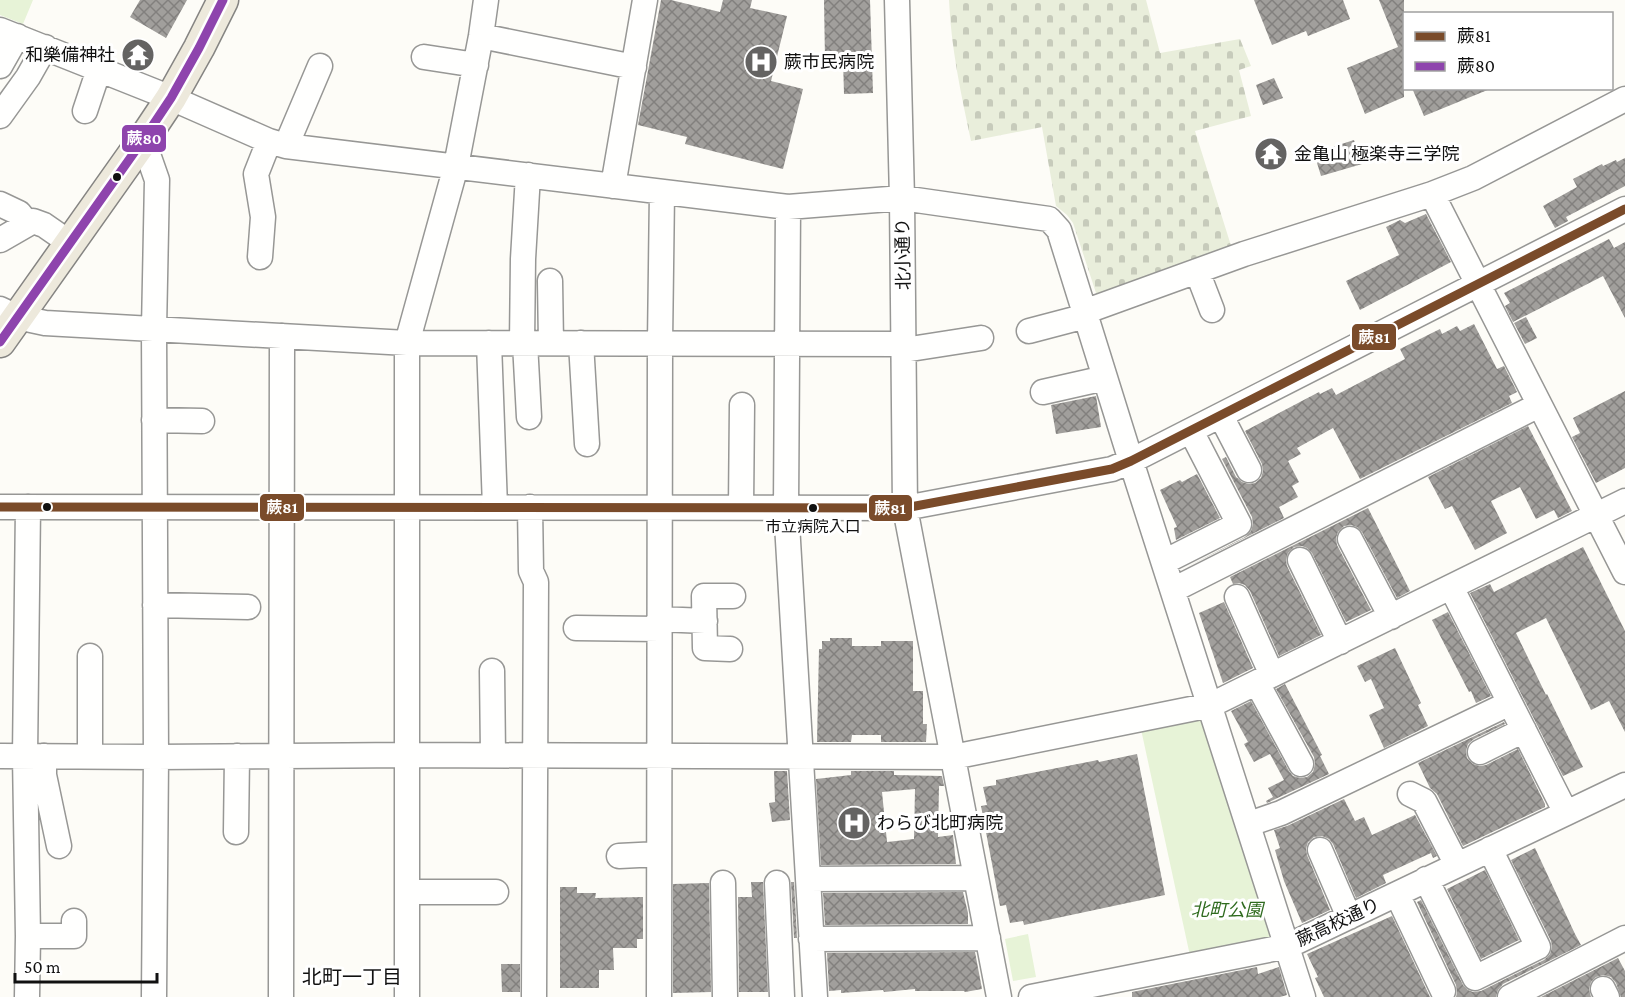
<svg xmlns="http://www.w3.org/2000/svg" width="1625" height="997" viewBox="0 0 1625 997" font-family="'Crimson Pro','Noto Sans JP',serif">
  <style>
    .cemetery { fill: url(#cemetery-stones) }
    .park { fill: #e7f3d7 }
    .building { fill: url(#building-cross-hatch); fill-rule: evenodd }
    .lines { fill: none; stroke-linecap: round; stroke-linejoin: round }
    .minor-casing { stroke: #979795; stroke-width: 27 }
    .major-casing { stroke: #858482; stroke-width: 33 }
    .minor { stroke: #fffffe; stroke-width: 24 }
    .major { stroke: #ede9dc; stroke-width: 30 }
    .bus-1-casing { stroke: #fff; stroke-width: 14 }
    .bus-2-casing { stroke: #fff; stroke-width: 14 }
    .bus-1 { stroke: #7a4b2a; stroke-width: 9 }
    .bus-2 { stroke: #8e44ad; stroke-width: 9 }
    .bus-dot { fill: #111; stroke: #fff; stroke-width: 2 }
    .labels { text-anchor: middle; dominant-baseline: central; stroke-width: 6; stroke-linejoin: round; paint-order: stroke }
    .bus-label { font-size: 16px; fill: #111; stroke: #fff }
    .poi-label { font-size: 18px; fill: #111; stroke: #fff; text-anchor: start }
    .street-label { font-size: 18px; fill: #111; stroke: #fff }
    .park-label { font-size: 18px; font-style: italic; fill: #2f6b1f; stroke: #fff }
    .neighbourhood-label { font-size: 20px; fill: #111; stroke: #fff }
    .line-badge { stroke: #fff; stroke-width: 2 }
    .badge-label { font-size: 16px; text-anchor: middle; font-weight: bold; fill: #fff }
  </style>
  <defs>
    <pattern id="cemetery-stones" width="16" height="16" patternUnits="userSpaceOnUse" patternTransform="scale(1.5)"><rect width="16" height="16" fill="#e9eedb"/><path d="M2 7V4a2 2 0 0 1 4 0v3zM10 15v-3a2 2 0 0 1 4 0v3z" fill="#c7cbbb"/></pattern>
    <pattern id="building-cross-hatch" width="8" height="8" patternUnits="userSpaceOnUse" patternTransform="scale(1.5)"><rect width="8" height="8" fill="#a19f9c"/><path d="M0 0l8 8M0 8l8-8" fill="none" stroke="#82807e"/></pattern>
  </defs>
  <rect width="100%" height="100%" fill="#fdfcf7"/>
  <path class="cemetery" d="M949 0H1146L1160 53 1240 39 1251 66 1239 70 1251 116 1195 131 1233 252 1098 299 1073 223 1067 215 1056 206 1042 127 971 141C961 94 951 48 949 0Z"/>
  <path class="park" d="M0 0H33L23 24 0 15Z
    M1211 705 1288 946 1192 965 1139 720Z
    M1028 934 1036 977 1013 981 1005 939Z"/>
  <path class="building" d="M140 0H187L166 38 130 17Z
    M661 0H671L720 12 723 0H752L750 8 787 16 771 81 803 89 783 169 685 144 687 137 638 125Z
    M824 0H870L873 93 844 94 843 59 825 60Z
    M1254 0H1343L1350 19 1308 36 1306 31 1272 45Z
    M1379 0H1404V97L1365 114 1347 68 1398 47Z
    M1274 78 1283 98 1263 105 1256 85Z
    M1412 88H1490V89L1424 116Z
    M1354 140 1362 164 1321 176 1314 153Z
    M1625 158V186L1566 217 1568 221 1555 228 1543 206 1577 187 1573 179 1602 164 1603 166 1616 160 1617 162Z
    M1426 214 1451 262 1360 310 1346 281 1399 255 1386 227 1400 220 1405 223Z
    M1609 239 1614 248 1625 242V318L1603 276 1513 322 1505 306 1510 303 1504 293Z
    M1526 317 1537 338 1525 344 1514 323Z
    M1474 324 1497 369 1504 366 1517 392 1509 396 1512 403 1360 479 1333 428 1297 448 1301 454 1288 461 1299 482 1292 486 1298 497 1279 507 1284 518 1187 567 1245 537 1251 531 1253 524 1252 517 1222 459 1226 457 1236 477 1242 482 1249 484 1255 483 1261 478 1263 471 1262 464 1245 431 1319 392 1320 394 1332 388 1336 395 1405 359 1400 349 1440 329 1442 334 1457 326 1460 331Z
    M1625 391V468L1596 483 1572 437 1580 433 1573 418Z
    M1096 396 1101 427 1056 434 1051 405Z
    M1528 426 1572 511 1558 518 1554 510 1536 519 1520 487 1491 501 1507 533 1475 550 1452 506 1445 509 1428 477Z
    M1197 474 1220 518 1176 540 1174 528 1177 527 1160 490 1180 480 1182 482Z
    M1368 508 1410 591 1397 598 1362 532 1357 527 1351 525 1344 526 1338 532 1336 538 1337 545 1371 610 1346 622 1312 553 1307 548 1302 546 1294 547 1288 553 1286 560 1287 566 1321 635 1279 656 1250 591 1245 585 1239 583 1233 584 1230 577Z
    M1583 547 1625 631V732L1609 701 1591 710 1546 618 1516 633 1546 695 1547 694 1583 767 1563 776 1470 593 1490 584 1494 592Z
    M1224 602 1253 668 1223 683 1199 613Z
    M1448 612 1491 696 1476 703 1471 691 1469 692 1432 620Z
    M830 638H852V646H881V641H913V691H923V724H927L926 742H881V735H852L851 742H817L819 649H822V641H830Z
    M1395 648 1421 703 1418 705 1428 726 1384 748 1369 715 1384 708 1371 679 1365 682 1357 666Z
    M1285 684 1322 755 1320 756 1329 774 1267 803 1266 801 1273 797 1268 788 1284 780 1270 754 1254 762 1244 744 1248 742 1231 711 1251 701 1289 771 1293 776 1300 778 1307 777 1313 772 1315 764 1314 757 1276 689Z
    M1504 722 1505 724 1474 739 1468 744 1466 751 1467 758 1473 764 1480 766 1486 765 1518 749 1545 804V807L1463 846 1437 794 1430 788 1418 763Z
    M1137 754 1165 895 1024 925 1023 921 1010 923 1006 905 1000 906 981 806 987 805 983 787 996 785V780L1098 760 1099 762Z
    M774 771H787L790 820 772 822 769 803 775 802Z
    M851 771H894V775L942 776 944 786H939L938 837 953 835 956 864 821 865 816 779 851 775ZM915 789 914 839 887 842 882 792Z
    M1344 799 1355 821 1364 817 1372 835 1415 815 1437 856 1433 858 1431 853 1383 875 1386 883 1356 898 1333 844 1329 839 1322 836 1314 837 1308 842 1306 849 1307 855 1330 910 1302 923 1284 881 1275 850 1280 848 1274 830 1287 826Z
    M1535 848 1575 934 1581 945 1503 984 1498 990 1496 997H1456L1457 992 1456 985 1417 902 1421 900 1463 985 1468 990 1473 992 1481 991 1544 960 1550 954 1552 947 1551 941 1511 860Z
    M1485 870 1519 940 1481 959 1447 889Z
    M751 882H763L768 992H739L738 897H752Z
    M791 882H794L797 938H794Z
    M709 883 711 992 673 993V884Z
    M560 887H577V893H596L595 898 643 897V939H637V948H613L614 970H599V988H560Z
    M963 892 968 913V924L825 925 823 893Z
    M1392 916 1430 997H1324L1315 978 1318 977 1307 954Z
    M975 952 982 989 965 992 964 991H915V989L884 992 883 990 841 993V990L829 991 827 953Z
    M1618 958 1625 971V997H1621L1616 983 1611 977 1603 975 1596 977 1591 982 1589 989 1591 997H1541Z
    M501 964H520V992H502Z
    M1257 967 1258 974 1279 967 1287 995 1280 997H1132V992Z"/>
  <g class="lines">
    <g class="minor-casing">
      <path id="minor" d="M897 0 902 198 905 508 999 997
        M0 30 171 98 269 141 286 146 788 207 902 198 1049 219 1059 230 1131 461 1303 997
        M481 36 634 67
        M424 57 476 65
        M0 66 17 36
        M85 111 99 69
        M0 116 28 77 45 47
        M143 140 157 180 154 329 156 757 154 997
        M286 146 320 66
        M613 186 645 0
        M1432 194 1625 572
        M0 204 19 213 27 223
        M788 207 786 507 815 997
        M0 240 33 221 44 225 70 243
        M260 257 263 217 256 174 269 141
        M1197 271 1212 310
        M550 281 551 343
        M0 309 17 317 45 323 407 343 904 344
        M1084 312 1244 254 1432 194 1473 178 1625 99
        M1029 331 1086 316
        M489 343 495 507
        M522 343 523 259 528 175
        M525 343 529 417
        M581 343 587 444
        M904 350 981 338
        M1043 392 1105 378
        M1221 416 1249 470
        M154 420 202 421
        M0 507 905 508 1112 469 1131 461 1625 209
        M530 507 531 571 536 582 534 997
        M741 507 742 405
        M1350 539 1391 617
        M1300 560 1340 642
        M1164 562 1239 524 1191 431
        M1451 587 1566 813
        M1173 590 1539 405
        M1237 597 1272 675
        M155 605 248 607
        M659 619 705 621
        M576 628 659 629
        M730 649 705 648 704 596H733
        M90 656V756
        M492 671 493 755
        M1257 683 1301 764
        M1480 752 1524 730
        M0 756 156 757 407 755 953 757 1211 705 1625 501
        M44 756V775L59 846
        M1410 794 1424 801 1457 865
        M1249 824 1281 813 1510 703
        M236 832 237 756
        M1320 850 1349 917
        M619 856 659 854
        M808 879 976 878
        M1426 879 1475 978 1538 947 1490 849
        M723 883 725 997
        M777 883 782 997
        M407 892H496
        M1397 894 1443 991
        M28 936H74V921
        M811 939 988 938
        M1603 989 1607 997
        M27 997 28 936 25 756 28 507
        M281 997 282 336
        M407 997V343L456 166 481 36 486 0
        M659 997 660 343 662 192
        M1031 997 1288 946 1625 785
        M1510 997 1625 938"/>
    </g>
    <g class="major-casing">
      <path id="major" d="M0 342 143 140 171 98 199 48 223 0"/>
    </g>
    <use href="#minor" class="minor"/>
    <use href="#major" class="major"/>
    <g class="bus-1-casing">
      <path id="bus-1" d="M0 507 905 508 1112 469 1131 461 1625 209"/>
    </g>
    <g class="bus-2-casing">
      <path id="bus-2" d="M0 342 143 140 171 98 199 48 223 0"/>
    </g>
    <use href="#bus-1" class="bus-1"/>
    <use href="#bus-2" class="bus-2"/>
  </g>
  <defs>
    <g id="temple-disc" transform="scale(1.725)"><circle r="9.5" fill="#646362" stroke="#fff"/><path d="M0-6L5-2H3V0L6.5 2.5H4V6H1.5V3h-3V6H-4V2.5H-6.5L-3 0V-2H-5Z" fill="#fff"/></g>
    <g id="hospital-disc" transform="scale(1.725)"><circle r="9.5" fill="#646362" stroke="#fff"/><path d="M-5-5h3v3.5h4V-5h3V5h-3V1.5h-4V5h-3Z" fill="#fff"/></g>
  </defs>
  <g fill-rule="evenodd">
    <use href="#temple-disc" x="138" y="55"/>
    <use href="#hospital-disc" x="761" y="62"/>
    <use href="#temple-disc" x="1271" y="154"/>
    <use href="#hospital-disc" x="854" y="823"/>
  </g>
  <g class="bus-dot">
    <circle cx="117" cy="177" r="5"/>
    <circle cx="47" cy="507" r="5"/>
    <circle cx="813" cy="508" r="5"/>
  </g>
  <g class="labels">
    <g class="bus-label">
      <text x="813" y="526">市立病院入口</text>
    </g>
    <g class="poi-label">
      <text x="115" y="55" text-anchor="end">和樂備神社</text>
      <text x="784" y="62">蕨市民病院</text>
      <text x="1294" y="154">金亀山 極楽寺三学院</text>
      <text x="877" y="823">わらび北町病院</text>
    </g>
    <g class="street-label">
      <text transform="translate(903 254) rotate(-91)">北小通り</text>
      <text transform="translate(1338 922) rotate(-25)">蕨高校通り</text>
    </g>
    <g class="park-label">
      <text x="1227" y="910">北町公園</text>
    </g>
    <g class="neighbourhood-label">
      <text x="352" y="977">北町一丁目</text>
    </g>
  </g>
  <g class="line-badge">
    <rect x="121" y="124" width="46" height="29" rx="6" fill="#8e44ad"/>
    <rect x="1351" y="323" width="46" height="28" rx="6" fill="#7a4b2a"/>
    <rect x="259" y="493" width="46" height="29" rx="6" fill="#7a4b2a"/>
    <rect x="868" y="494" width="45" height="28" rx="6" fill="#7a4b2a"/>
  </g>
  <g class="badge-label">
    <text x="144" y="144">蕨80</text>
    <text x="1374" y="343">蕨81</text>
    <text x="282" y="513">蕨81</text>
    <text x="890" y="514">蕨81</text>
  </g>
  <rect x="1403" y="12" width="210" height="78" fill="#ffffff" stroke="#a0a0a0" stroke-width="1.5"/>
  <rect x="1415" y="32" width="30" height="9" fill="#7a4b2a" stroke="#a0a0a0" stroke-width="1.5"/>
  <text x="1457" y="42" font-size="18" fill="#111111">蕨81</text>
  <rect x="1415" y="62" width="30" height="9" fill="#8e44ad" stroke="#a0a0a0" stroke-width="1.5"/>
  <text x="1457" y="72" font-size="18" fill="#111111">蕨80</text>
  <path d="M15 973v9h142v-9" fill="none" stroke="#111111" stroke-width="3"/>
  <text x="24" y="973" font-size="18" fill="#111111" stroke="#ffffff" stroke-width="4.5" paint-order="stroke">50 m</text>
</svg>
